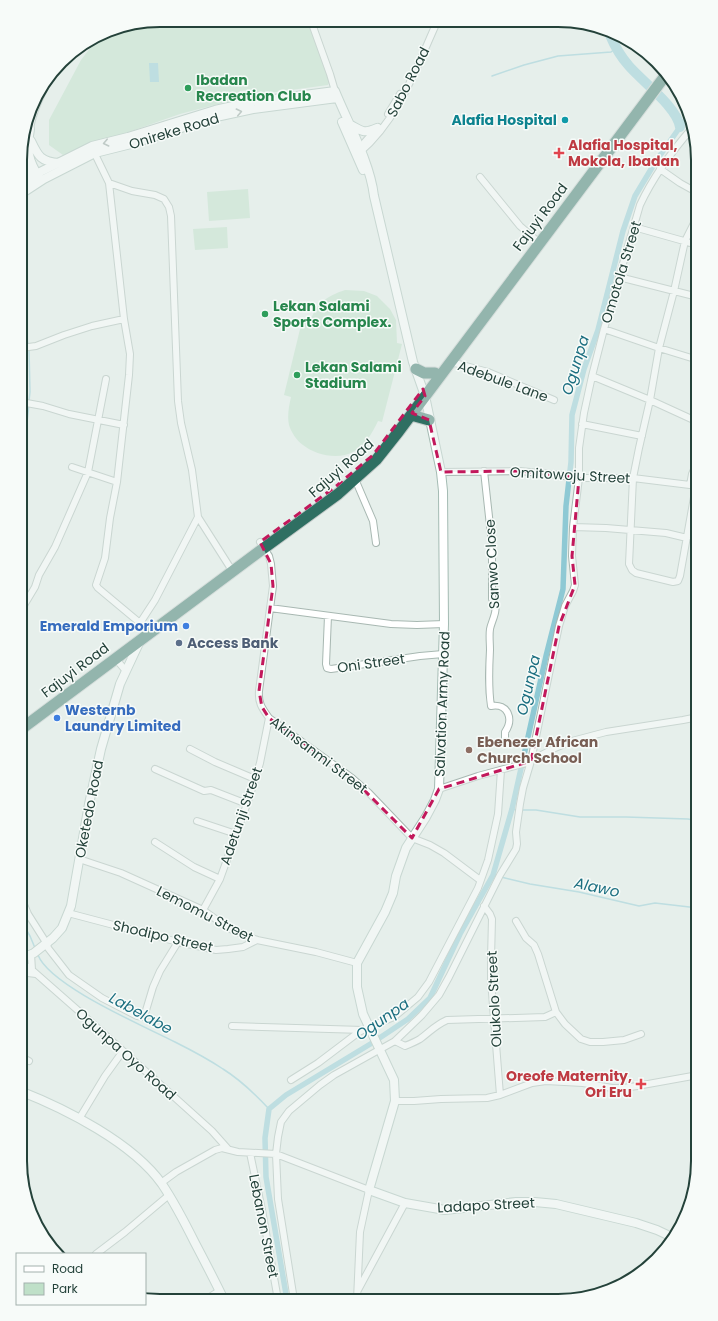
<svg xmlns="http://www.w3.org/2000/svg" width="718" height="1321" viewBox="0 0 718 1321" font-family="Poppins,sans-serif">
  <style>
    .green { fill: #bfe0c8 }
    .water { fill: #8ec9d4 }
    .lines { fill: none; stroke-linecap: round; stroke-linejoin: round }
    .stream { stroke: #8ec9d4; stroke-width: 1.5 }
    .canal { stroke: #8ec9d4; stroke-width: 5.5 }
    .river { stroke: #8ec9d4; stroke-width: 10 }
    .street-casing { stroke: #a8b8b2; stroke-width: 8 }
    .secondary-casing { stroke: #a4bbb3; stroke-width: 10 }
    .highway-casing { stroke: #c2cac8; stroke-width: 13 }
    .street { stroke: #fff; stroke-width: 6 }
    .secondary { stroke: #fff; stroke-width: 8 }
    .highway { stroke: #2f6f62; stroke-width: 11 }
    .oneway { stroke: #92a09c }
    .marked { fill: none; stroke: #c2185b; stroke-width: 3; stroke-dasharray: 8 5; stroke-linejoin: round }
    .leisure-dot { fill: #2e9e5b; stroke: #f7fbf9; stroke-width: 1.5 }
    .culture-dot { fill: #0f9aa8; stroke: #f7fbf9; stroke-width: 1.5 }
    .health-dot { fill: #e0444e; stroke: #f7fbf9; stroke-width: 1.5 }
    .shop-dot { fill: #3f7fe0; stroke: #f7fbf9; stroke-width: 1.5 }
    .service-dot { fill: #5c6f8a; stroke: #f7fbf9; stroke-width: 1.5 }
    .education-dot { fill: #8d6e63; stroke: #f7fbf9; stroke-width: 1.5 }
    .labels { text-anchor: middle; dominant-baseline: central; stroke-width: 3; stroke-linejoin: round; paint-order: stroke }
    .leisure-label { font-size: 14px; font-weight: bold; fill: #27864d; stroke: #f7fbf9; text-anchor: start }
    .street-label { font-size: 14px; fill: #24423a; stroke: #f7fbf9 }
    .culture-label { font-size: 14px; font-weight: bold; fill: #0d838f; stroke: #f7fbf9; text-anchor: end }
    .health-label { font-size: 14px; font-weight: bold; fill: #be3a42; stroke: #f7fbf9; text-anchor: start }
    .shop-label { font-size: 14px; font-weight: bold; fill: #366cbe; stroke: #f7fbf9; text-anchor: end }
    .service-label { font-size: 14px; font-weight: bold; fill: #4e5e75; stroke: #f7fbf9; text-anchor: start }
    .education-label { font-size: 14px; font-weight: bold; fill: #785e54; stroke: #f7fbf9; text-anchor: start }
    .water-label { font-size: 15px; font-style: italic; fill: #1c6f80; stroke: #f7fbf9 }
    .rim { fill: none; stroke: #24423a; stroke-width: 2 }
  </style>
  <rect width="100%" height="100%" fill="#e6efeb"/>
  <path class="green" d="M160 20 310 21 331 78 328 85 254 95 250 90 240 91 237 99 180 114 63 155 49 145V120L81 60 100 35 107 31Z
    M248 189 250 218 209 221 207 192Z
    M227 227 228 248 195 250 193 229Z
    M345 290 364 291 377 296 390 309 396 320 397 343 402 344 382 422 378 421C372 434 365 445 353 452 338 460 315 455 303 445 297 441 291 432 289 425 287 416 289 406 291 397L284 395 302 321 310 323C315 304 327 296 345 290Z"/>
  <path class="water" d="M149 63H158L159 82H150Z"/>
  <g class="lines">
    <path class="stream" d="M492 76 524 65 558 56 611 52 616 48
      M21 284 28 346
      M29 349 30 392 29 401
      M21 436 27 422 29 405
      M512 809 517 810
      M521 810H536L580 817H626L688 819 698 821
      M493 875 498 876
      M501 877 530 884 579 892 639 906 655 903 698 908
      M20 919 30 936 35 948
      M38 955C50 986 144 1026 175 1042 191 1050 208 1059 223 1069 239 1079 256 1095 269 1109"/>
    <path class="canal" d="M287 1300 266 1177 265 1138 269 1109 286 1095 372 1043 408 1019 430 998 460 934 493 875 512 809 546 656 563 589 566 506 571 462 572 415 584 369 598 330 623 231 635 196 656 161 680 127 691 115"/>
    <path class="river" d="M610 35C615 47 621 57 629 66 643 82 677 107 680 127"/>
    <g class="street-casing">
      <path id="street" d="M311 21 330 74 335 91
        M388 114 400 94
        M30 129C33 110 42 92 52 75
        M364 143 378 127
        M93 150 109 183 124 319 130 354 129 375 117 482 110 518 105 558 96 585 98 588 140 623 145 630
        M359 153C399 119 416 68 437 22
        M660 169 680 183 698 193
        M480 177 520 226 535 239
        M109 183 132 191 155 195 164 199 169 207 171 216 178 401 181 423 192 470 198 517 233 572
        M634 227 698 245
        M619 277 698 297
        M604 329 659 348 698 360
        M21 348 36 346 64 335 92 326 124 319
        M451 362 488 372 554 400
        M592 376 650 400 698 422
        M21 402 43 406 69 414 124 425
        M582 424 642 436
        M72 467 117 482
        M484 471 492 544V599C500 609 492 619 490 629 489 636 490 643 490 650 489 669 488 687 491 706 508 703 514 719 505 732V739
        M441 472 520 471 561 475 573 478H633L698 486
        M355 479 373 521 376 543
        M690 485 692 474 698 461
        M696 486 680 576 678 581 673 582 636 573 632 570 629 564 633 478 639 448 650 400 659 348 674 291 685 241 698 215
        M573 527 606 528 666 533 687 538
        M260 542 269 556 271 564 273 586 259 691C258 703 262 708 269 718L352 778 369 793 412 838 430 845 444 853 480 880
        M23 607 35 587 39 575 55 547 88 472 106 379
        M270 608 391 624 417 625 444 624
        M328 616 326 664 327 668 331 669 338 668 420 656 443 654
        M140 623 155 600 198 517
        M115 658 126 671
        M190 749 215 762 255 779
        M155 769 204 791 211 790 247 804
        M439 789 478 776 526 763 555 748 572 741 606 732 683 720 698 717
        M197 821 236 834
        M155 842 194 867 220 879
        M79 859 121 873 203 910 228 928 257 940 316 952 357 963
        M20 895 28 914 47 944 48 948 69 975 102 998 137 1016 144 1017 153 987 160 971 178 942
        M484 906 490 914 492 919 491 958V980L500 1095
        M203 910 220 879 247 804 260 763 269 718
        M68 913 178 942 216 950 228 949 243 947 257 940
        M516 921 526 938 534 945 538 954 556 1012 565 1024 581 1039 590 1042H603L624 1040 641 1034
        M31 954 32 970
        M20 962 32 970 82 1014 212 1131 228 1149
        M20 972 36 974
        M232 1026 363 1030
        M395 1041 405 1046C410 1044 415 1042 420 1039 431 1031 434 1026 447 1020L545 1017 556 1012
        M20 1056 29 1061
        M291 1080 318 1063 359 1032 369 1027 394 1017 418 997 429 982 478 888 488 860 498 814 501 770
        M395 1101H414L441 1099 487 1098 500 1095 532 1083 546 1081 583 1083 612 1088H623L637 1086 698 1075
        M79 1119 105 1076 123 1051
        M250 1153 262 1210 278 1300
        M161 1183 176 1172 215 1150 222 1148 238 1152 276 1154 369 1190 360 1232 357 1300
        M96 1254 125 1232 169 1195
        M358 1290 405 1203
        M205 1300 219 1291
        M294 1300 278 1199 276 1154 278 1137 281 1122 289 1111 320 1085 334 1075 395 1041 422 1015 439 995 449 977 500 875 516 849 517 844 516 832 520 804 523 788 531 761 559 626 565 606 573 591 575 585 572 556 573 527 579 478V448L584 413 592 376 604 329 640 205C653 177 672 151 693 127"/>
    </g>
    <g class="secondary-casing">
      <path id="secondary" d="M342 122 363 170
        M349 124C362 131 363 134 377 128
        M30 129C26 150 28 160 40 179
        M31 141C38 156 41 162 59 163
        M25 183 28 169 27 157
        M21 185 40 172 92 146 128 137 215 110 251 102 335 91C348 123 370 162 374 196L413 362 425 396 441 472 443 491 444 624 439 789 435 800 426 817 406 848 396 876 393 893 385 912 357 963V987L363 1014 394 1080 395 1101 369 1190 405 1203 445 1210 516 1202H535L556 1204 636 1223 657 1230 674 1238
        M21 194 44 179 95 153 131 144 216 117 253 109 337 98
        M20 959 34 953 53 938 62 928 71 906 89 804 101 749 120 684 126 671 140 641
        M20 1091C66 1109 133 1143 162 1184 174 1202 185 1223 195 1243 205 1262 215 1281 224 1300"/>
    </g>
    <g class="highway-casing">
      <path id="highway" d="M416 369 424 373H435
        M411 415 429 420
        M20 730 264 548 338 494 376 460 399 431 665 76"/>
    </g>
    <use href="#street" class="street"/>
    <use href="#secondary" class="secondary"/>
    <use href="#highway" class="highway"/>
  </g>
  <defs><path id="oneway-chevron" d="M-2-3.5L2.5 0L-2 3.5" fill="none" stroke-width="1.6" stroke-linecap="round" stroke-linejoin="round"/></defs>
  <g class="oneway">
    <use href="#oneway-chevron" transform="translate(239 112) rotate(-12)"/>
    <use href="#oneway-chevron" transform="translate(106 143) rotate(167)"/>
  </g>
  <path d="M0 0H718V1321H0ZM423 389 425 396 412 413 429 420 441 472 520 471 579 478 572 556 575 585 559 626 531 761 439 789 412 838 352 778 269 718 262 707 259 691 273 586 271 564 260 542 335 487 373 455Z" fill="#e6efeb" fill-opacity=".55" fill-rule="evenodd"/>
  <path class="marked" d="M423 389 425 396 412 413 429 420 441 472 520 471 579 478 572 556 575 585 559 626 531 761 439 789 412 838 352 778 269 718 262 707 259 691 273 586 271 564 260 542 335 487 373 455Z"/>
  <g class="leisure-dot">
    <circle cx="188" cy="88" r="4"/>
    <circle cx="265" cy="314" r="4"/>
    <circle cx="297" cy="375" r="4"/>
  </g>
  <circle class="culture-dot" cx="565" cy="120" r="4"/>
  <g class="health-dot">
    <path d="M557 147h4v4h4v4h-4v4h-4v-4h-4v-4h4z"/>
    <path d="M639 1078h4v4h4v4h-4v4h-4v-4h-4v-4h4z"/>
  </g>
  <g class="shop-dot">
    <circle cx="186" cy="626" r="4"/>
    <circle cx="57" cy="718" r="4"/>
  </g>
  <circle class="service-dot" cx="179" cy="643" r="4"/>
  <circle class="education-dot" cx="469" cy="750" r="4"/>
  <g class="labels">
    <g class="leisure-label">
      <text x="196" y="80">Ibadan<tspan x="196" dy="16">Recreation Club</tspan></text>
      <text x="273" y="306">Lekan Salami<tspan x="273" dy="16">Sports Complex.</tspan></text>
      <text x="305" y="367">Lekan Salami<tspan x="305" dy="16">Stadium</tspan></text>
    </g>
    <g class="street-label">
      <text transform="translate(408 82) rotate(-63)">Sabo Road</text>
      <text transform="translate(174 131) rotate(-17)">Onireke Road</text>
      <text transform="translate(540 217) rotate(-53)">Fajuyi Road</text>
      <text transform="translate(621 272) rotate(-73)">Omotola Street</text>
      <text transform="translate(503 381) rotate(20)">Adebule Lane</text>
      <text transform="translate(341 468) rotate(-41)">Fajuyi Road</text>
      <text transform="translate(570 475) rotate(3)">Omitowoju Street</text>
      <text transform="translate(492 564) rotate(-93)">Sanwo Close</text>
      <text transform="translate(371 663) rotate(-8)">Oni Street</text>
      <text transform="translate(75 670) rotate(-37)">Fajuyi Road</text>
      <text transform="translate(442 704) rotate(-88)">Salvation Army Road</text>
      <text transform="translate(319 755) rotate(37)">Akinsanmi Street</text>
      <text transform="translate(89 809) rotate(-79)">Oketedo Road</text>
      <text transform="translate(241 816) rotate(-71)">Adetunji Street</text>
      <text transform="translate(205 914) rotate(27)">Lemomu Street</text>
      <text transform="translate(163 936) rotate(13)">Shodipo Street</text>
      <text transform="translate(494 999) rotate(-93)">Olukolo Street</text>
      <text transform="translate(126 1054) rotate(42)">Ogunpa Oyo Road</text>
      <text transform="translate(486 1205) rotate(-3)">Ladapo Street</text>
      <text transform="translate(264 1226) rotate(79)">Lebanon Street</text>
    </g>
    <g class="culture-label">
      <text x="557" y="120">Alafia Hospital</text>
    </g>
    <g class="health-label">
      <text x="568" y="145">Alafia Hospital,<tspan x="568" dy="16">Mokola, Ibadan</tspan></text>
      <text x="632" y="1076" text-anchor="end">Oreofe Maternity,<tspan x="632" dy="16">Ori Eru</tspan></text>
    </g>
    <g class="shop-label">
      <text x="178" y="626">Emerald Emporium</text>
      <text x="65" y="710" text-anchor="start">Westernb<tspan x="65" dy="16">Laundry Limited</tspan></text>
    </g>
    <g class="service-label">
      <text x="187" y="643">Access Bank</text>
    </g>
    <g class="education-label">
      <text x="477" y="742">Ebenezer African<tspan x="477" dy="16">Church School</tspan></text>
    </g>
    <g class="water-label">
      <text transform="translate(575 365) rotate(-73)">Ogunpa</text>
      <text transform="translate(528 685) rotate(-77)">Ogunpa</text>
      <text transform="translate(597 887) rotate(12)">Alawo</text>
      <text transform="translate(141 1013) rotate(29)">Labelabe</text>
      <text transform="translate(382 1019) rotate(-35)">Ogunpa</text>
    </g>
  </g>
  <path d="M0 0H718V1321H0ZM160 27H558A133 133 0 0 1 691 160V1161A133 133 0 0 1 558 1294H160A133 133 0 0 1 27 1161V160A133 133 0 0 1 160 27Z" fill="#f7fbf9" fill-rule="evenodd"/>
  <path class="rim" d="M160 27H558A133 133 0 0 1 691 160V1161A133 133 0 0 1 558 1294H160A133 133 0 0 1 27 1161V160A133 133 0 0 1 160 27Z"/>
  <rect x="16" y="1253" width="130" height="52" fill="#f7fbf9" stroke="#a3b1ad"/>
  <rect x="24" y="1266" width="20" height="6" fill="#ffffff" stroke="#a3b1ad"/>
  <text x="52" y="1273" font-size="12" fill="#24423a">Road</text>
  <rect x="24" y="1283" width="20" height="12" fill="#bfe0c8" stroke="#a3b1ad"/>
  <text x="52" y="1293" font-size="12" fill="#24423a">Park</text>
</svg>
